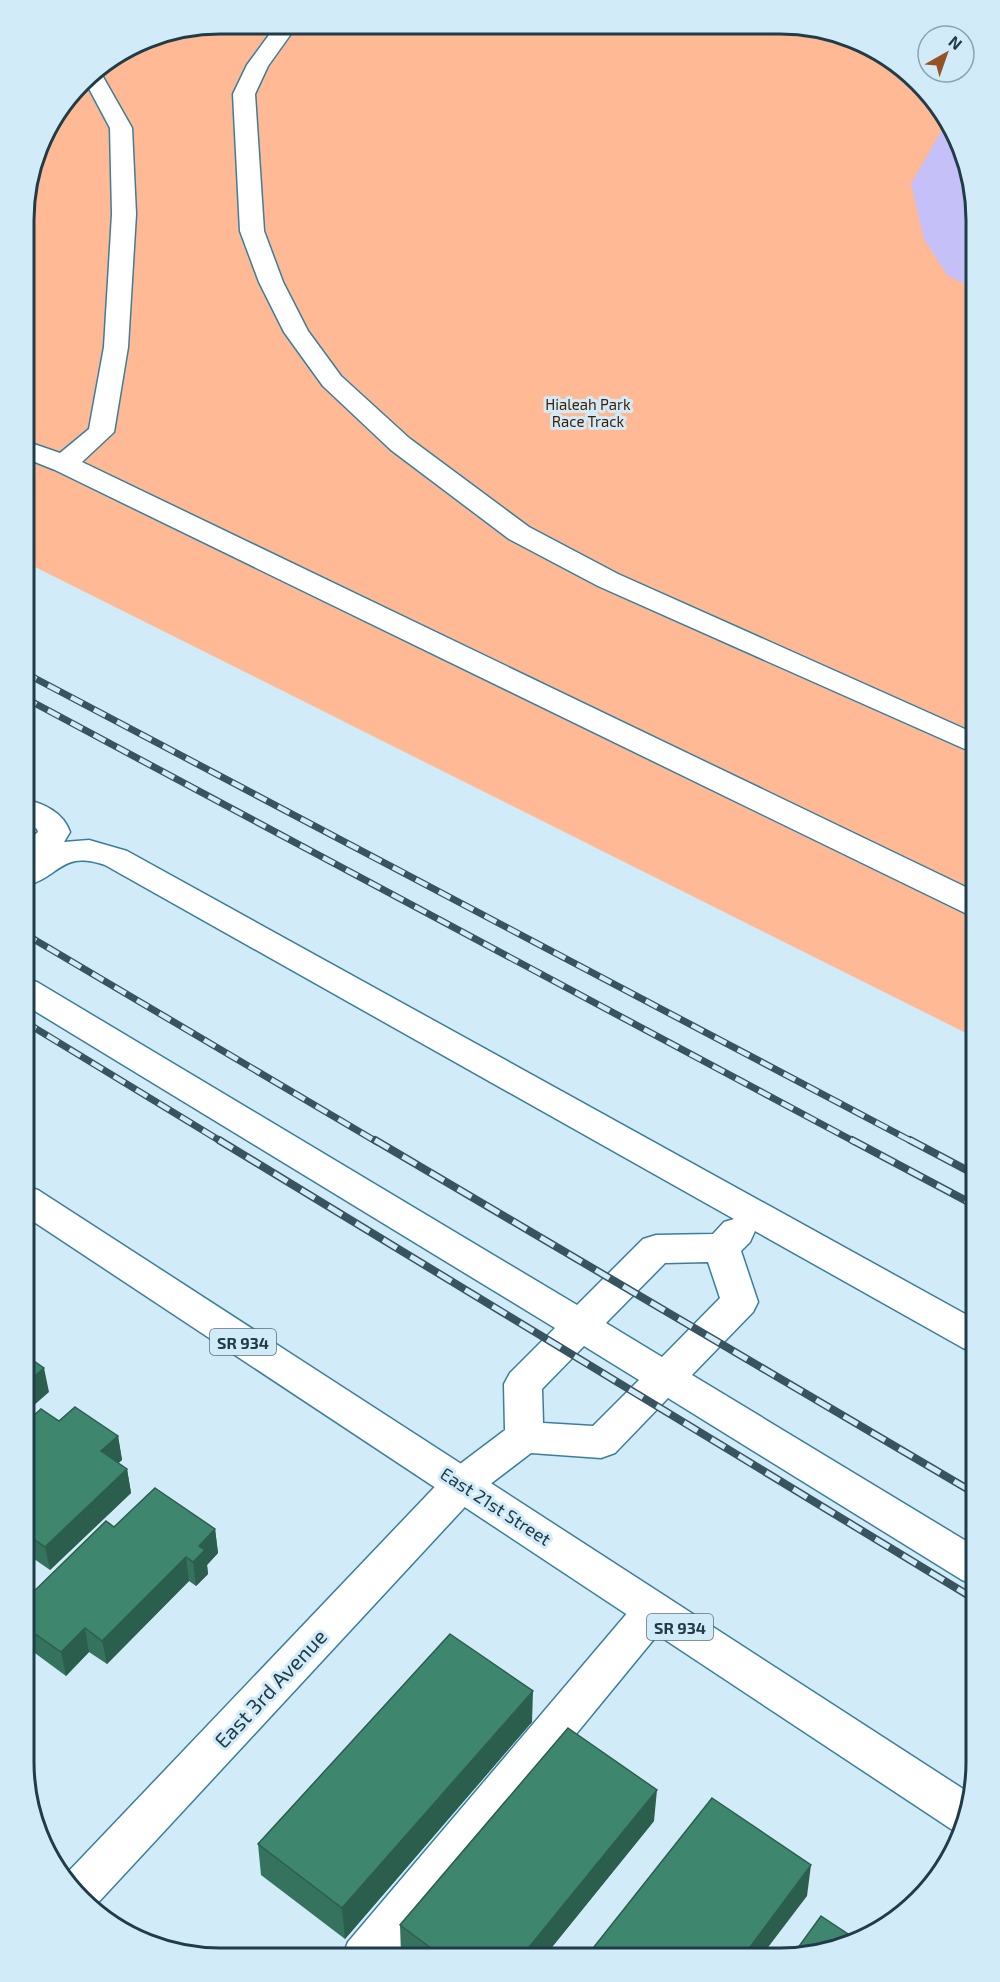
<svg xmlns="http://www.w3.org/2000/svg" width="1000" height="1982" viewBox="0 0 1000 1982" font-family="'Exo 2',sans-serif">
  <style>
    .green { fill: #ffb994 }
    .water { fill: #c5c0f7 }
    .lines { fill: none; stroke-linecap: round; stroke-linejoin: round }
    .minor-casing { stroke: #3b7e9c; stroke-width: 3 }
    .major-casing { stroke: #3b7e9c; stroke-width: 3 }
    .minor { fill: #fff; fill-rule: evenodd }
    .major { fill: #fff; fill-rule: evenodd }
    .rail-far1-casing { stroke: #385461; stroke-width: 7 }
    .rail-casing { stroke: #385461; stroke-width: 8 }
    .rail-far1 { stroke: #d1ebf8; stroke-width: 4.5; stroke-dasharray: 13; stroke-linecap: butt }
    .rail { stroke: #d1ebf8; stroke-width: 5; stroke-dasharray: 16; stroke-linecap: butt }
    .wall { fill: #36735f }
    .shaded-wall { fill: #2c5e4e }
    .building { fill: #3f866f; stroke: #2c5e4e; stroke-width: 1.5 }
    .labels { text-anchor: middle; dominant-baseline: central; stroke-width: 6; stroke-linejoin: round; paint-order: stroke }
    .far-park-label { font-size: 15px; fill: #461c00; stroke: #d1ebf8 }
    .shield { fill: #d1ebf8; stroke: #55707e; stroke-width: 1.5 }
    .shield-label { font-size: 16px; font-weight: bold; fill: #203c49 }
    .street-label { font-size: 18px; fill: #203c49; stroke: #d1ebf8 }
    .near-street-label { font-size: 21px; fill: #203c49; stroke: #d1ebf8 }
    .rim { fill: none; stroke: #203c49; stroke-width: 3 }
  </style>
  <rect width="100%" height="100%" fill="#d1ebf8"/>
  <path class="green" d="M221 24 817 28 909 73 966 158 976 221V1038L25 562 26 195 44 133 91 73 146 39Z"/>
  <path class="water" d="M944 126 966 158 976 221V290L947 275 924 239 911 184Z"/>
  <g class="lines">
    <g class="minor-casing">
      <path id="minor" d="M277 24H298L268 66 255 94 264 231 283 282 308 331 341 376 409 438 529 527 618 574 976 734V754L598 586 509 539 391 450 323 386 284 332 259 282 240 231 233 94 247 65Z
        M98 68 132 128 136 214 128 347 114 432 82 462 976 892V916L965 913 55 470 25 458V441L60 453 89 429 104 347 112 214 110 128 85 81Z
        M25 799C44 804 63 812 70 832L64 842 89 840 127 851 976 1320V1353L963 1348 755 1231 750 1242 741 1251 758 1302 753 1312 692 1375 976 1547V1585L962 1580 668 1398 615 1453 601 1458 531 1453 476 1495 95 1906 90 1907 67 1873 448 1473 505 1430 504 1384 510 1373 555 1328 25 1005V979L37 982 577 1305 643 1239 656 1235 713 1234 724 1222 734 1219 105 865C60 850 61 877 25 886V843L38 832 37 829 25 822ZM708 1262 720 1298 662 1357 606 1323 665 1263ZM584 1346 639 1380 593 1426 543 1423 542 1389Z
        M654 1592 668 1598 674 1610 668 1622 393 1957H342L348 1942 640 1598Z"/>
    </g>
    <g class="major-casing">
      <path id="major" d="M25 1186 38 1190 971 1794 962 1833 951 1829 25 1216Z"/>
    </g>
    <use href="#minor" class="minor"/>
    <use href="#major" class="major"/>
    <g class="rail-far1-casing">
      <path id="rail-far1" d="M25 673 913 1142
        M25 698 855 1142
        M25 934 377 1142
        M25 1022 222 1142"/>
    </g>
    <g class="rail-casing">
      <path id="rail" d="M219 1140 976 1600
        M375 1140 976 1494
        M852 1140 976 1206
        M910 1140 976 1175"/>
    </g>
    <use href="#rail-far1" class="rail-far1"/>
    <use href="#rail" class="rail"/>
  </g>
  <path class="wall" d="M24 1424 118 1436 122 1460 118 1463 127 1469 131 1493 50 1570 24 1552Z
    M114 1527 215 1529 218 1553 207 1565 208 1574 196 1586 189 1581 107 1664 89 1652 66 1676 24 1645V1601Z
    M532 1722 345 1939 261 1875 258 1844Z
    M654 1821 544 1957H404L401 1955 400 1925Z"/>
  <path class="shaded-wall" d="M44 1368 49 1392 24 1414V1385Z
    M118 1436 122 1460 105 1475 101 1451Z
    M127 1469 131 1493 50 1570 45 1547Z
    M215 1529 218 1553 207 1565 208 1574 196 1586 193 1562 199 1546Z
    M186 1557 189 1581 107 1664 102 1641Z
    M85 1628 89 1652 66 1676 61 1652Z
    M533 1691 532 1722 345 1939 342 1908Z
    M657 1790 654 1821 544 1957H521Z
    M811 1865 807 1896 760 1958H742Z"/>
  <path class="building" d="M24 1354 44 1368 24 1385Z
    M75 1407 118 1436 101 1451 127 1469 45 1547 24 1532V1424L41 1409 59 1421Z
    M155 1488 215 1529 199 1546 205 1550 193 1562 186 1557 102 1641 85 1628 61 1652 24 1626V1601L106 1521 114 1527Z
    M450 1634 533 1691 342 1908 258 1844Z
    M568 1728 657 1790 521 1957H443L400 1925Z
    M712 1798 811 1865 742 1958 586 1957Z
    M821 1916 857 1940 842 1948 792 1956Z"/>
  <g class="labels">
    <g class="far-park-label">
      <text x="588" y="404">Hialeah Park<tspan x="588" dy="17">Race Track</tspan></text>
    </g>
    <g class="shield">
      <rect x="210" y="1329" width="66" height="26" rx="4.5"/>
      <rect x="647" y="1614" width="66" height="26" rx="4.5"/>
    </g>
    <g class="shield-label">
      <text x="243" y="1342">SR 934</text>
      <text x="680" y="1627">SR 934</text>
    </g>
    <g class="street-label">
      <text transform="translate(496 1506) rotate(33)">East 21st Street</text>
    </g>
    <g class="near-street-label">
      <text transform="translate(270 1688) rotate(-47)">East 3rd Avenue</text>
    </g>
  </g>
  <path d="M0 0H1000V1982H0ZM220 34H780A186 186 0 0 1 966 220V1762A186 186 0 0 1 780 1948H220A186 186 0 0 1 34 1762V220A186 186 0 0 1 220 34Z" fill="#d1ebf8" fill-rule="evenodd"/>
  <path class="rim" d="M220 34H780A186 186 0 0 1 966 220V1762A186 186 0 0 1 780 1948H220A186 186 0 0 1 34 1762V220A186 186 0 0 1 220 34Z"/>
  <g transform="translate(946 54) rotate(40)"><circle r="28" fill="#d1ebf8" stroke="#8aa5b2" stroke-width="1.5"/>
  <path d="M0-4.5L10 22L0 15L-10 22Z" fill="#975127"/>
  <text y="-9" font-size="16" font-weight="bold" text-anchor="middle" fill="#203c49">N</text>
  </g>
</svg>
